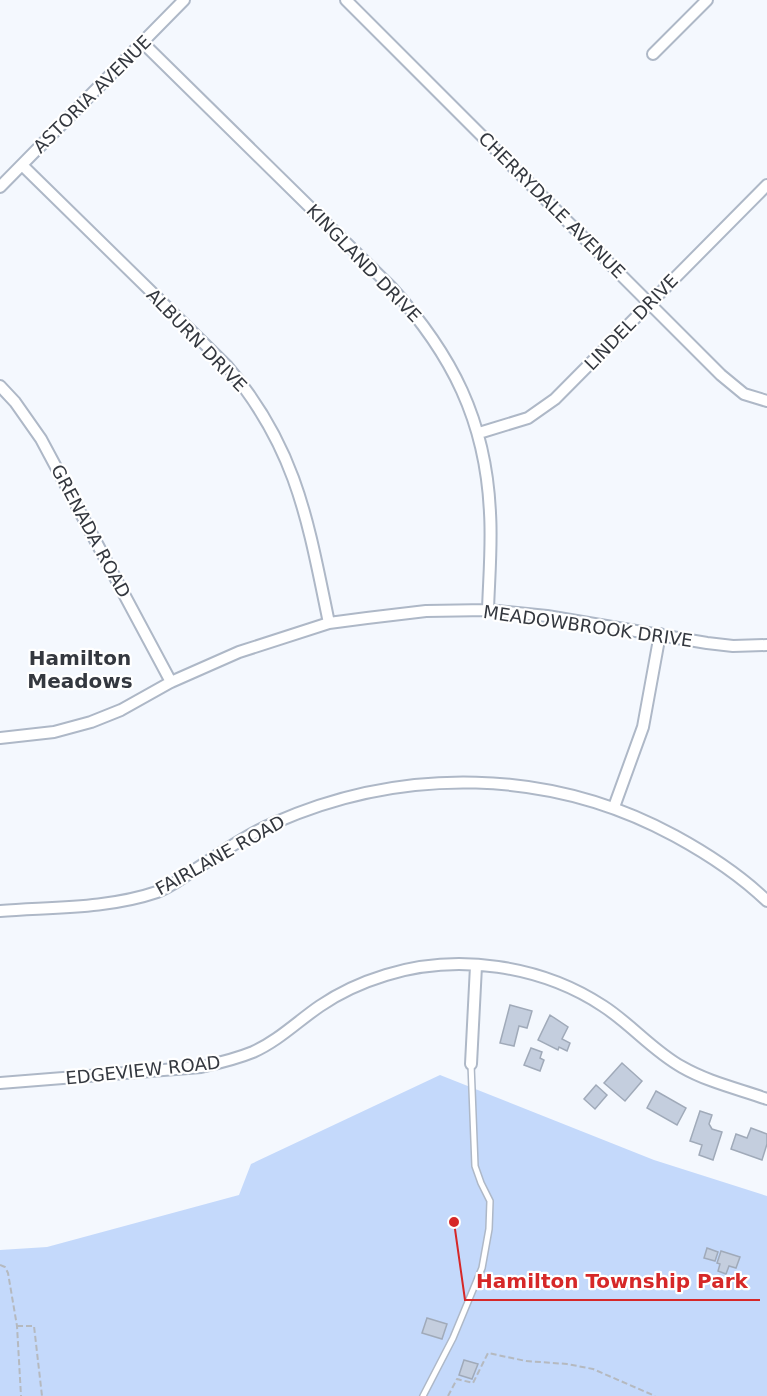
<svg xmlns="http://www.w3.org/2000/svg" width="767" height="1396" viewBox="0 0 767 1396" font-family="'DejaVu Sans',sans-serif">
  <style>
    .green { fill: #c4d9fb }
    .building { fill: #c4cede; stroke: #a0aab9; stroke-width: 1.5 }
    .lines { fill: none; stroke-linecap: round; stroke-linejoin: round }
    .service-casing { stroke: #aeb8c7; stroke-width: 8 }
    .minor-casing { stroke: #aeb8c7; stroke-width: 14 }
    .path { stroke: #b5b9bf; stroke-width: 2; stroke-dasharray: 6 3; stroke-linecap: butt }
    .service { stroke: #fff; stroke-width: 5 }
    .minor { stroke: #fff; stroke-width: 10 }
    .labels { text-anchor: middle; dominant-baseline: central; stroke-width: 4.5; stroke-linejoin: round; paint-order: stroke }
    .street-label { font-size: 18px; fill: #34383f; stroke: #fff }
    .neighbourhood-label { font-size: 20px; font-weight: bold; fill: #34383f; stroke: #fff }
    .leader { fill: none; stroke: #d62828; stroke-width: 2 }
    .callout-dot { fill: #d62828; stroke: #fff; stroke-width: 2 }
    .callout-label { font-size: 20px; text-anchor: middle; font-weight: bold; fill: #d62828; stroke: #fff; stroke-width: 4.5; stroke-linejoin: round; paint-order: stroke }
  </style>
  <rect width="100%" height="100%" fill="#f4f8fe"/>
  <path class="green" d="M440 1075 654 1160 767 1196V1396H0V1250L47 1247 239 1195 251 1164Z"/>
  <path class="building" d="M510 1005 532 1011 527 1028 519 1026 514 1046 500 1043Z
    M550 1015 568 1027 562 1039 570 1043 567 1051 559 1047 558 1050 538 1040Z
    M531 1048 542 1052 540 1058 544 1060 540 1071 524 1065Z
    M622 1063 642 1081 625 1101 604 1083Z
    M596 1085 607 1095 595 1109 584 1099Z
    M656 1091 686 1108 677 1125 647 1108Z
    M700 1111 712 1115 709 1124 712 1129 722 1132 713 1160 699 1155 702 1145 690 1141Z
    M751 1128 767 1134V1144L762 1160 731 1149 736 1134 747 1138Z
    M707 1248 718 1252 715 1261 704 1258Z
    M721 1251 740 1257 736 1268 729 1266 726 1274 718 1271 720 1264 717 1263Z
    M427 1318 447 1324 442 1339 422 1333Z
    M464 1360 478 1364 472 1379 459 1375Z"/>
  <g class="lines">
    <g class="service-casing">
      <path id="service" d="M423 1396 453 1338 482 1268 489 1229 490 1201 481 1183 475 1166 471 1064"/>
    </g>
    <g class="minor-casing">
      <path id="minor" d="M346 0 721 375 744 394 767 401
        M143 43 391 287C452 354 486 421 490 513 492 545 489 578 488 610
        M653 54 707 0
        M22 165 227 366C297 448 308 522 329 623
        M0 187 184 0
        M0 386 15 402 41 439 171 682
        M479 433 528 418 555 399 767 185
        M0 738 54 732 91 722 121 710 171 682 239 652 329 623 367 618 426 611 488 610 547 616 707 643 733 646 767 645
        M614 807 643 727 660 634
        M0 911C52 907 107 909 157 892 171 887 183 877 196 869 221 853 246 835 274 823 403 766 550 768 675 836 708 854 740 875 767 901
        M471 1064 476 966
        M0 1083 201 1067C219 1063 236 1059 253 1052 278 1041 298 1021 320 1006 339 993 363 982 386 975 457 953 541 965 603 1006 631 1024 653 1051 682 1067 708 1082 739 1089 767 1099"/>
    </g>
    <path class="path" d="M0 1265 5 1267 8 1273 17 1326 21 1396
      M17 1326H34L42 1396
      M448 1396 457 1379 473 1383 488 1353 526 1361 567 1364 593 1369 655 1396"/>
    <use href="#service" class="service"/>
    <use href="#minor" class="minor"/>
  </g>
  <g class="labels">
    <g class="street-label">
      <text transform="translate(92 94) rotate(-45)">ASTORIA AVENUE</text>
      <text transform="translate(552 205) rotate(45)">CHERRYDALE AVENUE</text>
      <text transform="translate(364 263) rotate(46)">KINGLAND DRIVE</text>
      <text transform="translate(631 322) rotate(-46)">LINDEL DRIVE</text>
      <text transform="translate(197 340) rotate(46)">ALBURN DRIVE</text>
      <text transform="translate(91 531) rotate(62)">GRENADA ROAD</text>
      <text transform="translate(588 626) rotate(8)">MEADOWBROOK DRIVE</text>
      <text transform="translate(220 855) rotate(-29)">FAIRLANE ROAD</text>
      <text transform="translate(143 1070) rotate(-6)">EDGEVIEW ROAD</text>
    </g>
    <g class="neighbourhood-label">
      <text x="80" y="658">Hamilton<tspan x="80" dy="23">Meadows</tspan></text>
    </g>
  </g>
  <path class="leader" d="M454 1222L465 1300H760"/>
  <circle class="callout-dot" cx="454" cy="1222" r="6"/>
  <g class="callout-label">
    <text x="612" y="1288">Hamilton Township Park</text>
  </g>
</svg>
